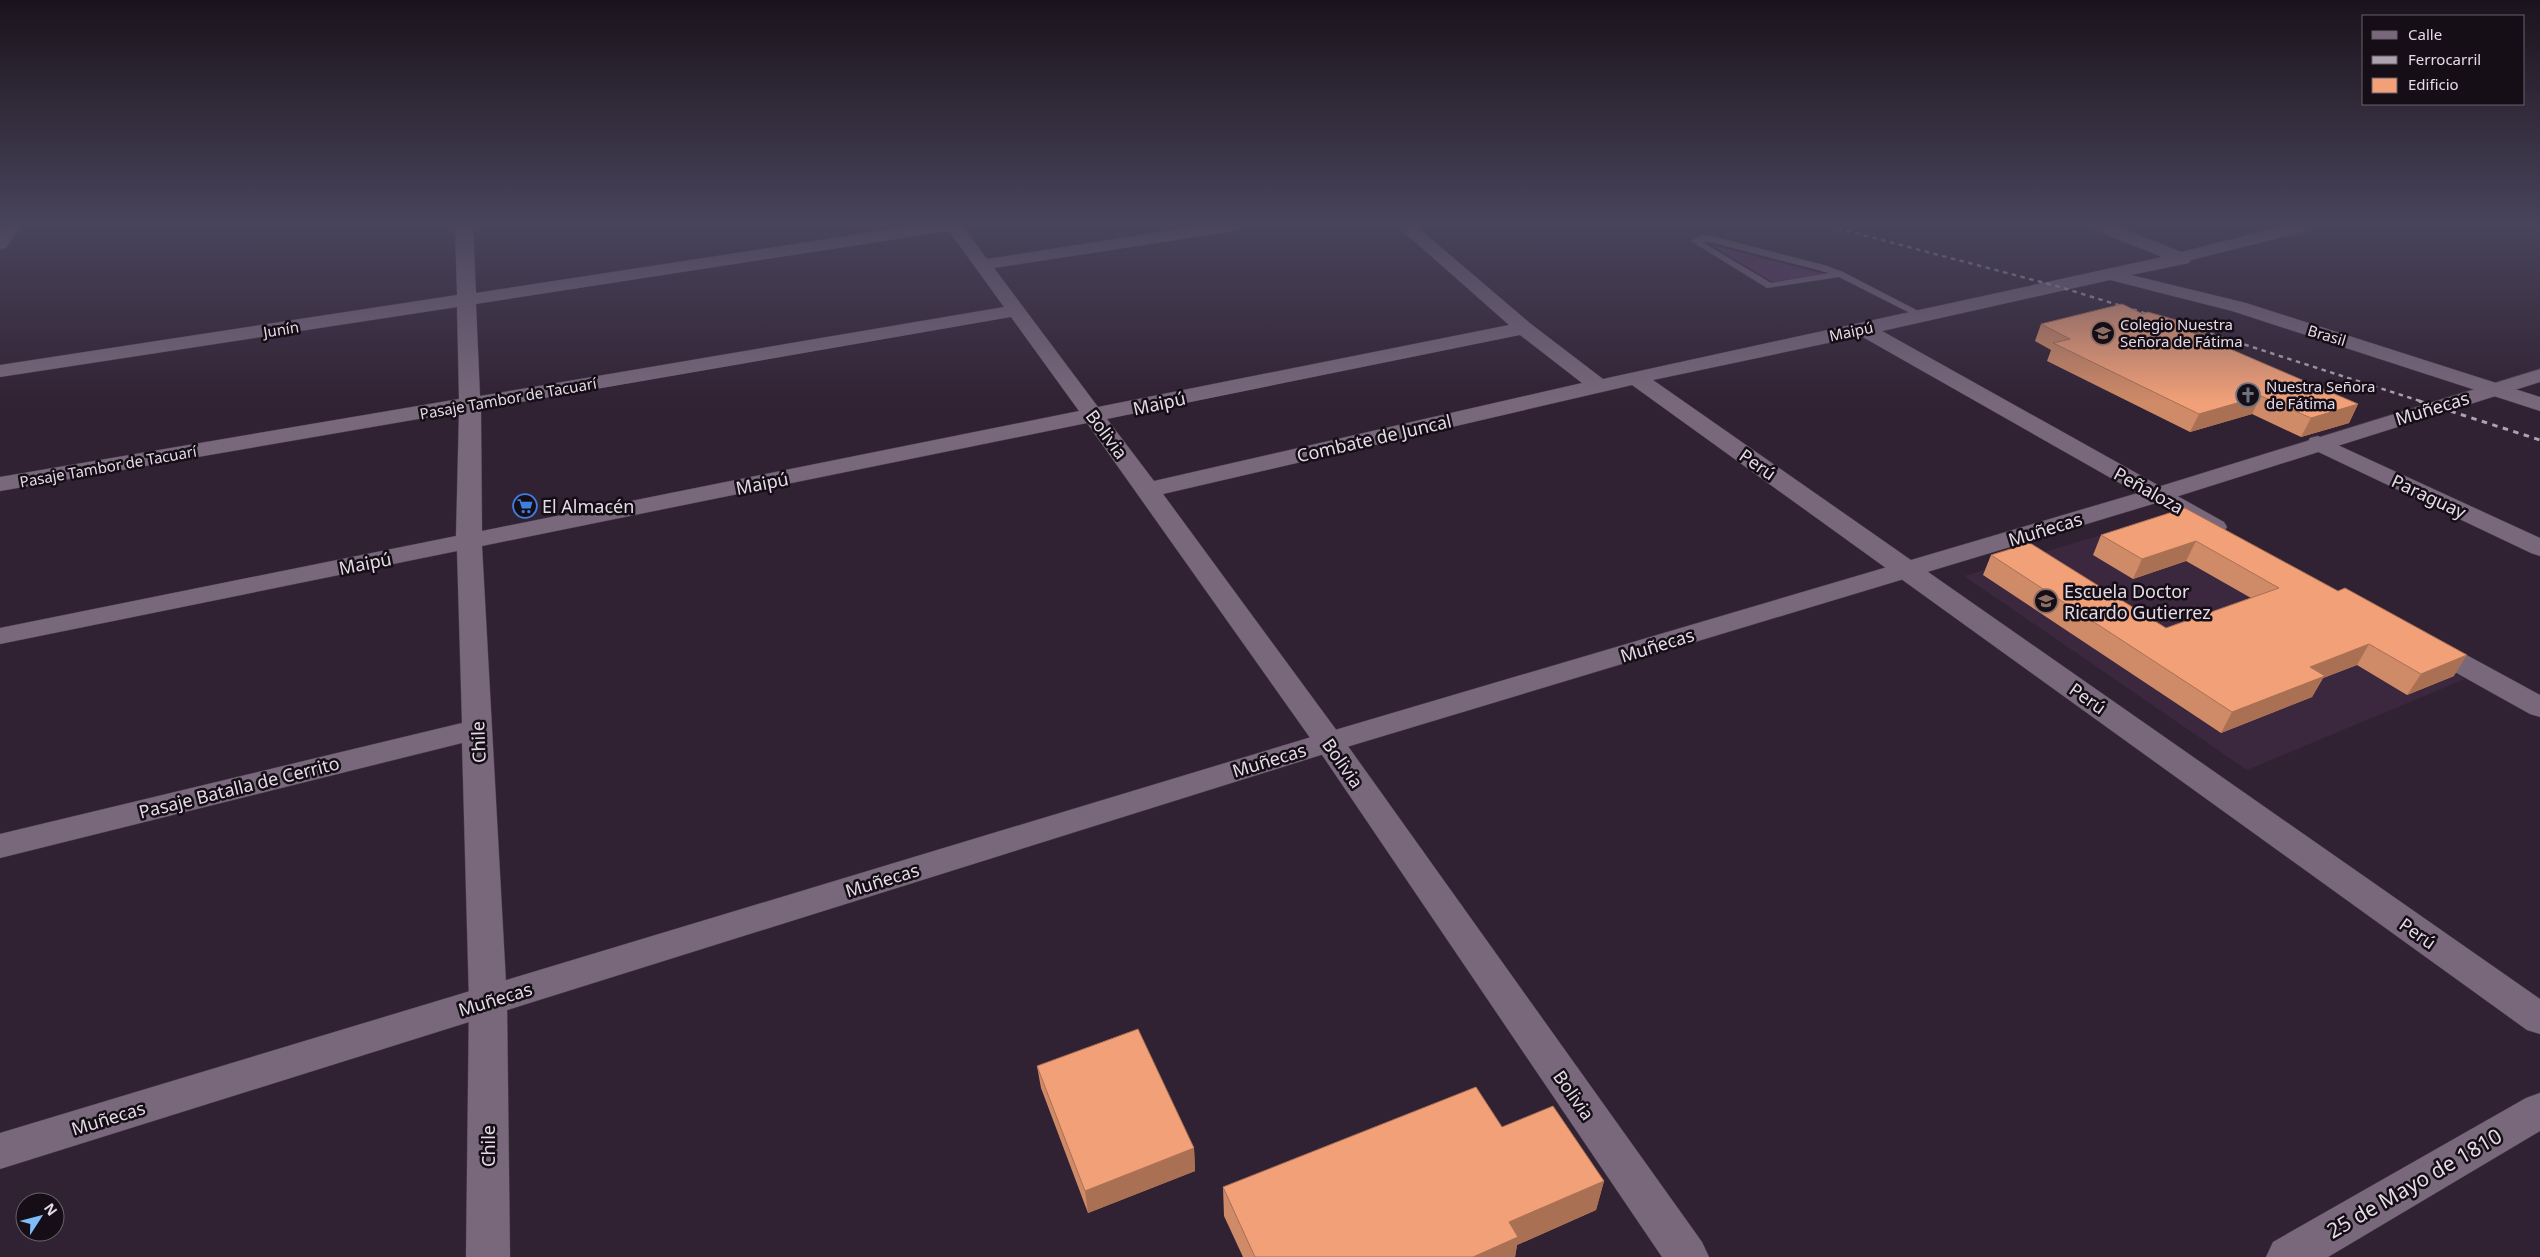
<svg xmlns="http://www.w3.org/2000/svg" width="2540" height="1257" viewBox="0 0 2540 1257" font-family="'Noto Sans',sans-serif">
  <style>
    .built { fill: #3b273e }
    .green { fill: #5a3161 }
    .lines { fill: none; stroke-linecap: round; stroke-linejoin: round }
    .service-casing { stroke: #493d4c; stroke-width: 1 }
    .minor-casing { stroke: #493d4c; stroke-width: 1 }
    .tertiary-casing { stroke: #493d4c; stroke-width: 1 }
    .service { fill: #79687c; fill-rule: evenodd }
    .minor { fill: #79687c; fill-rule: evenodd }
    .tertiary { fill: #79687c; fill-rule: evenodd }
    .rail-far1 { stroke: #ada2af; stroke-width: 2.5; stroke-dasharray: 4.5 4.5; stroke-linecap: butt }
    .rail { stroke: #ada2af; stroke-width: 3; stroke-dasharray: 5.5 5.5; stroke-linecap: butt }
    .wall { fill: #cf8a67 }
    .shaded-wall { fill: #a97054 }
    .building { fill: #f1a078; stroke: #a97054 }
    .labels { text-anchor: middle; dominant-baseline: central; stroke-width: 5; stroke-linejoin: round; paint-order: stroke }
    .far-poi-label { font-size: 15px; fill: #e5dbe7; stroke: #150e16; text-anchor: start }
    .far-street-label { font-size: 15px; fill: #e5dbe7; stroke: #150e16 }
    .street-label { font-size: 18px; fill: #e5dbe7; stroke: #150e16 }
    .poi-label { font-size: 18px; fill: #e5dbe7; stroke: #150e16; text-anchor: start }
    .near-street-label { font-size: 21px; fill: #e5dbe7; stroke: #150e16 }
  </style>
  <rect width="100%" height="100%" fill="#312233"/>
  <path class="built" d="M2161 517 2181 521 2465 679 2247 770 1964 576Z"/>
  <path class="green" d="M1712 245 1824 274 1772 282Z"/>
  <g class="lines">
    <g class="service-casing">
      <path id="service" d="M1700 236H1711L1824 265 1843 272 1926 315 1918 317 1839 277 1767 288 1691 241ZM1702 242H1711L1829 273 1771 283Z"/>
    </g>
    <g class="minor-casing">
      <path id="minor" d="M3 226H20L6 248 0 249V231Z
        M455 226H473L476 293 912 226H963L987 259 1199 226H1242L1234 231 994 268 1098 407 1509 325 1397 226H1416L1531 324 1603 379 2162 257 2095 230 2093 226H2117L2181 252 2284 226H2313L2311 230 2191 260 2189 263 2131 275 2246 303 2540 397V411L2232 311 2110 280 1882 331 2224 522 2227 527 2224 532 2215 534 2206 532 1861 336 1653 380 2540 999V1034L2527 1030 1632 385 1163 494 1340 735 1702 1242 1709 1257H1662L1318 749 1087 423 482 546 507 1001 510 1257H466L469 1001 462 743 0 858V834L462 723 457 551 0 644V628L456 536 459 412 0 491V477L459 399 457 307 0 377V365L457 295ZM949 231 1004 307 480 396 476 304ZM1011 317 1079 411 482 531 481 409ZM1520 335 1582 383 1154 481 1107 419Z
        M2318 436 2540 538V556L2531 553 2310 448 2307 443 2310 438Z
        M2429 637 2439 640 2540 695V717L2530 714 2419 652 2415 646 2419 640Z"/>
    </g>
    <g class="tertiary-casing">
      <path id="tertiary" d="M2540 369V382L2166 500 1340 749 0 1169V1133L1318 735 2148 490Z
        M2540 1093V1131L2328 1257H2266L2273 1242 2526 1098Z"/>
    </g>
    <use href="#service" class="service"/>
    <use href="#minor" class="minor"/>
    <use href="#tertiary" class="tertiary"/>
    <path class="rail-far1" d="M1829 226 2060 287 2157 317
      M2193 328 2423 402"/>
    <path class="rail" d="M2419 401 2540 440"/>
  </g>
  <path class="wall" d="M2143 314 2204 338 2358 404 2349 423 2301 437 2252 414 2190 432 2047 361 2051 350 2035 341 2041 324Z
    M2185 508 2454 676 2407 695 2357 665 2323 678 2312 697 2221 733 1983 575 1991 555 2166 628 2251 598 2186 561 2133 579 2093 555 2101 535Z
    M1037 1066 1194 1148 1195 1171 1088 1213 1041 1088Z
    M1502 1127 1604 1181 1596 1210 1517 1245 1515 1257H1243L1224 1216 1223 1187Z"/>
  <path class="shaded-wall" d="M2207 329 2200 347 2193 333Z
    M2261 396 2252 414 2190 432 2199 414Z
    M2358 404 2349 423 2301 437 2311 418Z
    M2196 541 2186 561 2133 579 2142 559Z
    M2369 644 2357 665 2323 678 2312 697 2221 733 2232 712 2310 667Z
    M2467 655 2454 676 2407 695 2421 674Z
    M1194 1148 1195 1171 1088 1213 1085 1191Z
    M1604 1181 1596 1210 1517 1245 1515 1257H1473L1509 1222Z"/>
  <path class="building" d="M2122 304 2143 314 2148 312 2207 329 2193 333 2358 404 2311 418 2261 396 2199 414 2053 343 2070 339 2041 324Z
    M2185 508 2338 591 2345 588 2467 655 2421 674 2369 644 2310 667 2325 676 2232 712 1991 555 2030 543 2166 628 2279 588 2196 541 2142 559 2101 535Z
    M1138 1029 1194 1148 1085 1191 1037 1066Z
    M1476 1087 1502 1127 1553 1106 1604 1181 1509 1222 1518 1237 1473 1257H1255L1223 1187Z"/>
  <linearGradient id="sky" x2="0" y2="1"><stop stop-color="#1b131c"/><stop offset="0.56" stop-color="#48445b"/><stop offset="1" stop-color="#48445b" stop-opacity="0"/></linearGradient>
  <rect width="2540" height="402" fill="url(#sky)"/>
  <defs>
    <g id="school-ring" transform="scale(1.25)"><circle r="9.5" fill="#150e16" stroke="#8d6e63" stroke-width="1.5"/><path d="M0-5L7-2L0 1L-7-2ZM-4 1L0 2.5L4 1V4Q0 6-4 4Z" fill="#8d6e63"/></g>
    <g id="church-ring" transform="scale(1.25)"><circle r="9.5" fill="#150e16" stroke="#6b7280" stroke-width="1.5"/><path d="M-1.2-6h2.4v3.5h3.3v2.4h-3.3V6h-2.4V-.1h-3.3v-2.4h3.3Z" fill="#6b7280"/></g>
    <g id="supermarket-ring" transform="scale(1.25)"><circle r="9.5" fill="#150e16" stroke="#3f7fe0" stroke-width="1.5"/><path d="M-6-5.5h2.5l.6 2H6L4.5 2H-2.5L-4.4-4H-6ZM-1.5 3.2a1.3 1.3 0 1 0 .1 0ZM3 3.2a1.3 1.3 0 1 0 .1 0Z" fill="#3f7fe0"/></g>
  </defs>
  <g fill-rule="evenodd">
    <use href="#school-ring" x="2103" y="333"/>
    <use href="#church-ring" x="2248" y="395"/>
    <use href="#supermarket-ring" x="525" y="506"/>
    <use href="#school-ring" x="2046" y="601"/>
  </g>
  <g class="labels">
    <g class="far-poi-label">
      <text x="2120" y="324">Colegio Nuestra<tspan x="2120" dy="17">Señora de Fátima</tspan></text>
      <text x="2266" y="386">Nuestra Señora<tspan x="2266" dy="17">de Fátima</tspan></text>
    </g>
    <g class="far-street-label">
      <text transform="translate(281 329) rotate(-9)">Junín</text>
      <text transform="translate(1851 331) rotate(-12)">Maipú</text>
      <text transform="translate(2327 335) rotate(17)">Brasil</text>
      <text transform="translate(508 398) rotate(-10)">Pasaje Tambor de Tacuarí</text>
      <text transform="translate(108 466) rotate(-10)">Pasaje Tambor de Tacuarí</text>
    </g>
    <g class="street-label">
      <text transform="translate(1159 403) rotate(-12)">Maipú</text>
      <text transform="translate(2432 408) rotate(-17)">Muñecas</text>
      <text transform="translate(1107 434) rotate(53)">Bolivia</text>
      <text transform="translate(1374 438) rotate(-13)">Combate de Juncal</text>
      <text transform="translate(1758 464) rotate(35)">Perú</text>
      <text transform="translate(762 483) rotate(-11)">Maipú</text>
      <text transform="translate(2149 490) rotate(29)">Peñaloza</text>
      <text transform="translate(2429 496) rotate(25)">Paraguay</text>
      <text transform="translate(2045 529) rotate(-17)">Muñecas</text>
      <text transform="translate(365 563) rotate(-11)">Maipú</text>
      <text transform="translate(1657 645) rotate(-17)">Muñecas</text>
      <text transform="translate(2088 698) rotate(35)">Perú</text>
      <text transform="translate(478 742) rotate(-92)">Chile</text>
      <text transform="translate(1269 760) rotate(-17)">Muñecas</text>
      <text transform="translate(1343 763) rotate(55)">Bolivia</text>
      <text transform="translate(239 787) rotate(-14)">Pasaje Batalla de Cerrito</text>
      <text transform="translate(882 880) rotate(-17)">Muñecas</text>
      <text transform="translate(2418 933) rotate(35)">Perú</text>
      <text transform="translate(495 999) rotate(-17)">Muñecas</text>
      <text transform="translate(1574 1095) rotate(55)">Bolivia</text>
      <text transform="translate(108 1118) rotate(-17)">Muñecas</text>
      <text transform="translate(488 1146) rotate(-90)">Chile</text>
    </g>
    <g class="poi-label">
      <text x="542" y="506">El Almacén</text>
      <text x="2064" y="591">Escuela Doctor<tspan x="2064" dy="21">Ricardo Gutierrez</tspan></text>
    </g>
    <g class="near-street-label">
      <text transform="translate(2414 1183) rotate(-30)">25 de Mayo de 1810</text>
    </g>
  </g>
  <rect x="2362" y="15" width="162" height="90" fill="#150e16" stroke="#68606a"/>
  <rect x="2372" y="31" width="25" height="8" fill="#79687c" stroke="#68606a"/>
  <text x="2408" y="40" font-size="15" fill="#e5dbe7">Calle</text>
  <rect x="2372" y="56" width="25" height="8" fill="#ada2af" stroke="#68606a"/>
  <text x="2408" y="65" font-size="15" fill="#e5dbe7">Ferrocarril</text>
  <rect x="2372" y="78" width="25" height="15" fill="#f1a078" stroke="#68606a"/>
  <text x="2408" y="90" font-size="15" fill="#e5dbe7">Edificio</text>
  <g transform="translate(40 1217) rotate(54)"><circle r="24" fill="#150e16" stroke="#68606a"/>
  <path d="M0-4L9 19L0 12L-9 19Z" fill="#7fbdfa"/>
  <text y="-8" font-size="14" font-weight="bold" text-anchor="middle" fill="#e5dbe7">N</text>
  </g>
</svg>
